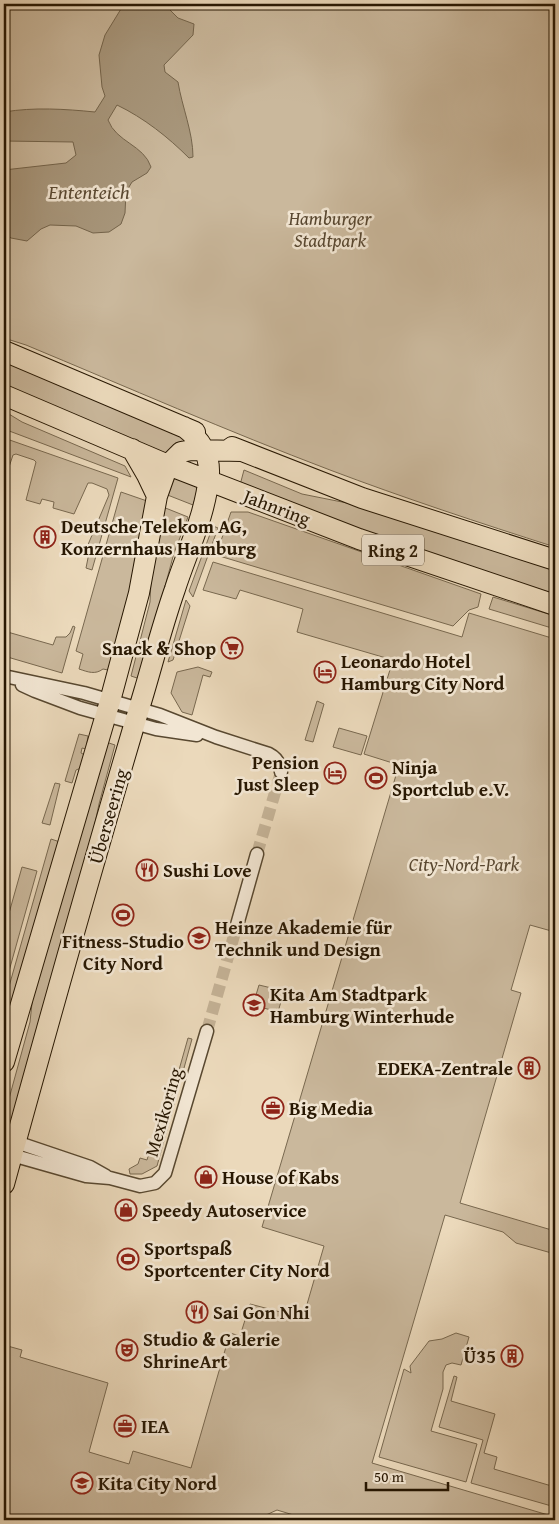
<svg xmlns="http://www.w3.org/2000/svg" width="559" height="1524" viewBox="0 0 559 1524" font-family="'Gentium Book Plus',serif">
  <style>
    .green { fill: #cab89c; stroke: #78684f }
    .water { fill: #a8977c; stroke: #74644b }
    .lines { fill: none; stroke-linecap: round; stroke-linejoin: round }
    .street-tunnel { stroke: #c4b296; stroke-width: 12; stroke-dasharray: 12 6; stroke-linecap: butt }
    .street-casing { stroke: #584830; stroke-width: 15 }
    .primary-casing { stroke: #271702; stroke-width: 22 }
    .street { stroke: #f2e6d3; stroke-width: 12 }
    .primary { stroke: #ebd9bb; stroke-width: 20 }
    .labels { text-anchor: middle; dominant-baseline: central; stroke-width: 5; stroke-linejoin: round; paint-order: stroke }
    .shield { fill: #f2e6d3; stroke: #645541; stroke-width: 1 }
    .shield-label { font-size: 18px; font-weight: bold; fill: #271702 }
    .park-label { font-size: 19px; font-style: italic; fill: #584730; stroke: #f2e6d3 }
    .street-label { font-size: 19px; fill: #271702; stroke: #f2e6d3 }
    .poi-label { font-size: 19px; font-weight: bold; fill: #271702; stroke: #f2e6d3; text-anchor: start }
    .water-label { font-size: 20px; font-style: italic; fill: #5b4a33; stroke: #f2e6d3 }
  </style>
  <rect width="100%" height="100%" fill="#ebd9bb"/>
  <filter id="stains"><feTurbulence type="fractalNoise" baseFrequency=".004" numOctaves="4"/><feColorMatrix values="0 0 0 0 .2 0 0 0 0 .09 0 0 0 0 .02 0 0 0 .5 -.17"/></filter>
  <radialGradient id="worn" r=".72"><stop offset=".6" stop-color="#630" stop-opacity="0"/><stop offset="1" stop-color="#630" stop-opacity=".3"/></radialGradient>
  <path class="green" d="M4 4H555V547C480 523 404 498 330 470 227 431 127 387 26 345L4 338Z
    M4 359 183 437 185 441 167 455 4 386Z
    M4 411 22 422 125 466 131 477 4 429Z
    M4 438 118 478 92 570 86 568 90 548 87 547 109 495 107 489 92 483H88L74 514 53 508 54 502 42 499 40 504 26 500 36 462 34 460 16 454 13 455 4 482Z
    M244 470 302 494 372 508 555 568V596L351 527 240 485Z
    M170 475 199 486 193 505 165 494Z
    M121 492 147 501 136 568 108 670 103 669C95 675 88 672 79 669L83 654 76 651Z
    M163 507 188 517 174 553 140 679 131 676 150 602 151 581Z
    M231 512H248L481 594 478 607 469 610 453 626 216 555Z
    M213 526 218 528 193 597 189 591Z
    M213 562 462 637 469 613 555 639V932L530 925 511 990 521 993 460 1203 555 1231V1254L516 1243 503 1232 445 1215 372 1463 555 1517V1520H310L277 1510 255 1520H4V1345L22 1350 20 1357 108 1383 89 1452 129 1464 133 1451 191 1468 230 1333 240 1336 250 1304 303 1318 324 1246 262 1227 399 765 364 754 393 660 297 632 303 609 240 590 236 599 203 590Z
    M493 597 555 616V629L489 609Z
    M186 600 190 606 173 660 168 662Z
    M73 626 75 627 62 673 4 656V631L53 645 56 637H66L70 633Z
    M198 667 212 672 210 677 203 675 192 715 182 712 171 693 177 672Z
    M317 701 324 704 313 742 305 740Z
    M339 728 367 736 361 755 333 747Z
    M79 734 88 736 86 749 82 748 81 753 85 755 81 768 76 770 72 783 65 781Z
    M106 742 115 745 99 804 91 842 11 1127 5 1133 4 1131V1117L30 1022 33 994Z
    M55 783 60 784 50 825 42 823Z
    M51 839 60 842 4 1036V1004Z
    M22 867 37 871 4 989V931Z
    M259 985 284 991 278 1012 253 1005Z
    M188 1038 192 1039 157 1166 142 1174H130L129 1169 138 1164 140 1158 147 1160 149 1153 155 1155Z
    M456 1333 469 1337 461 1365 452 1363 446 1365 443 1372V1389L431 1431 477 1444 466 1482 379 1457 404 1369 411 1373 410 1366 429 1341 442 1339Z
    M454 1376 457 1377 451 1401 495 1414 484 1453 497 1457 494 1469 555 1487V1507L471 1483 483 1440 439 1427Z"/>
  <path class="water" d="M124 4H164L178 18 194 24 193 35 164 65 165 72 178 82C182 107 193 132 193 157L189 158C168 137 144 118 117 105L108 120C116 142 144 145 151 167L147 173 132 182 126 192 125 213 121 224 109 232 93 233 76 226 50 225 41 229 27 241 11 238 4 233V170L66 163 76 155 73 142 4 141V112C34 107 65 109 95 112L105 96 102 87 99 55 105 35Z"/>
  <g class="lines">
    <path class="street-tunnel" d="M257 854 281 772
      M207 1031 237 925"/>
    <g class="street-casing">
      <path id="street" d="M4 676 84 693 160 715 216 737 269 754C277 758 280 763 281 772
        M22 685 35 691 80 708 156 729 197 735
        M237 925 257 854
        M16 1142 90 1167 106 1176
        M12 1155 86 1176 110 1178 140 1186 155 1183 165 1173 207 1031"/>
    </g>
    <g class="primary-casing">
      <path id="primary" d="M4 351 195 432
        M4 395 168 465 359 539 555 605
        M232 447 362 498 555 560
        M132 449 147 475 157 496
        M4 1062 110 701 139 593 157 496 168 465 181 452 192 450 242 451
        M4 1184C49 1020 95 856 144 692 154 658 163 623 175 589 187 551 206 515 209 474 210 454 200 439 184 427"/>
    </g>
    <use href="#street" class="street"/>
    <use href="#primary" class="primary"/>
  </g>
  <defs>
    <g id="building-ring" transform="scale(1.125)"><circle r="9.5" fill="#f2e6d3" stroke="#8f2418" stroke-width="1.5"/><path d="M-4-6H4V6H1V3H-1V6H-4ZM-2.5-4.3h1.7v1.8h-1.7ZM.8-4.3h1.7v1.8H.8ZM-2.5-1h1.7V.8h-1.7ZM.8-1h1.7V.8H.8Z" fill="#8f2418"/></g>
    <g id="supermarket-ring" transform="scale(1.125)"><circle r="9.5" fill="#f2e6d3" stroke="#8f2418" stroke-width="1.5"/><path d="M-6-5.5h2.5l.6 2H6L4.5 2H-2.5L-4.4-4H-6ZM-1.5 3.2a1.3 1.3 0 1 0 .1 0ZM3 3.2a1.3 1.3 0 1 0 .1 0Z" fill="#8f2418"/></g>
    <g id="hotel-ring" transform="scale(1.125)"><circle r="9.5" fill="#f2e6d3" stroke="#8f2418" stroke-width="1.5"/><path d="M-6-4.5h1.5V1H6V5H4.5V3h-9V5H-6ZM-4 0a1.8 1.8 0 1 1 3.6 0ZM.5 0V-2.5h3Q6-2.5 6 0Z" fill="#8f2418"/></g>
    <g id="stadium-ring" transform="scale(1.125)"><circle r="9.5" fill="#f2e6d3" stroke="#8f2418" stroke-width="1.5"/><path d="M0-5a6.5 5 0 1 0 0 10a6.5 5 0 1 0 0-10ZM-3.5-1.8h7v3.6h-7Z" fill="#8f2418"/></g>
    <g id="restaurant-ring" transform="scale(1.125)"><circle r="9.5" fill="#f2e6d3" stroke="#8f2418" stroke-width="1.5"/><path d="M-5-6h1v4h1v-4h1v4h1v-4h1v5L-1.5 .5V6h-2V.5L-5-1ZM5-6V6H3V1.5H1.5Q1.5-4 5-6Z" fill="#8f2418"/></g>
    <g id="university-ring" transform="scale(1.125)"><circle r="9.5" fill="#f2e6d3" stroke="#8f2418" stroke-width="1.5"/><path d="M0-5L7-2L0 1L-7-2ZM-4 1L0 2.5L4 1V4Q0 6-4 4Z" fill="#8f2418"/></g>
    <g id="school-ring" transform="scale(1.125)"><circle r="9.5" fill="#f2e6d3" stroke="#8f2418" stroke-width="1.5"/><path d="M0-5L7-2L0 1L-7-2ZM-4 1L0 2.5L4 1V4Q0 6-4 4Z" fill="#8f2418"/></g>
    <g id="office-ring" transform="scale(1.125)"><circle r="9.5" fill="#f2e6d3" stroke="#8f2418" stroke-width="1.5"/><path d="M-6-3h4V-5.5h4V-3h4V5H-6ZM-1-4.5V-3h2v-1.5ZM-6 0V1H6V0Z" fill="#8f2418"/></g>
    <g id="shop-ring" transform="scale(1.125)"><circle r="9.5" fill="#f2e6d3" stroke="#8f2418" stroke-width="1.5"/><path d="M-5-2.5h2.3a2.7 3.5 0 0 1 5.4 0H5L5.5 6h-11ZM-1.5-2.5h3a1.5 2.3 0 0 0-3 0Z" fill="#8f2418"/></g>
    <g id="theatre-ring" transform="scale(1.125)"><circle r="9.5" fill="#f2e6d3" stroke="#8f2418" stroke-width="1.5"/><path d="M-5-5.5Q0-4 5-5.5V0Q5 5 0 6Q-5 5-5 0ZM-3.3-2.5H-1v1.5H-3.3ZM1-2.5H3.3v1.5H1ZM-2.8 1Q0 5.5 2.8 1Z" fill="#8f2418"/></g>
  </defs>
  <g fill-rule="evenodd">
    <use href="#building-ring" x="45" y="537"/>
    <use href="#supermarket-ring" x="232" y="648"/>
    <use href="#hotel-ring" x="325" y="672"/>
    <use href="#hotel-ring" x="335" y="773"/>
    <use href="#stadium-ring" x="376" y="778"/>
    <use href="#restaurant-ring" x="147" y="870"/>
    <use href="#stadium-ring" x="123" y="915"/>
    <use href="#university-ring" x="199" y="938"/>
    <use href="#school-ring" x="254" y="1005"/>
    <use href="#building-ring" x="529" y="1068"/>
    <use href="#office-ring" x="273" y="1108"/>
    <use href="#shop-ring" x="206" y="1177"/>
    <use href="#shop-ring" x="126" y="1210"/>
    <use href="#stadium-ring" x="128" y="1259"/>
    <use href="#restaurant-ring" x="197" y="1312"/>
    <use href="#theatre-ring" x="127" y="1350"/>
    <use href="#building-ring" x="512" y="1356"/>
    <use href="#office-ring" x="125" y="1426"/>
    <use href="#school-ring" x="82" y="1483"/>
  </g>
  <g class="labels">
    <rect class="shield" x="362" y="534.5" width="62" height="31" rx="4"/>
    <g class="shield-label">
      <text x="393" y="550">Ring 2</text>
    </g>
    <g class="park-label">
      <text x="330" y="218">Hamburger<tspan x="330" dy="22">Stadtpark</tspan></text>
      <text x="464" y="864">City-Nord-Park</text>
    </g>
    <g class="street-label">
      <text transform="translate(277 507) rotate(21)">Jahnring</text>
      <text transform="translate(108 816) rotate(-74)">Überseering</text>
      <text transform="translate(163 1112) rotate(-74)">Mexikoring</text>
    </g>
    <g class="poi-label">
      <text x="61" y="526">Deutsche Telekom AG,<tspan x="61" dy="22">Konzernhaus Hamburg</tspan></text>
      <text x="216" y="648" text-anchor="end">Snack &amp; Shop</text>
      <text x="341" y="661">Leonardo Hotel<tspan x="341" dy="22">Hamburg City Nord</tspan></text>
      <text x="319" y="762" text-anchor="end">Pension<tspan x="319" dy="22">Just Sleep</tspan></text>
      <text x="392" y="767">Ninja<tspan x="392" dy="22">Sportclub e.V.</tspan></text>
      <text x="163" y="870">Sushi Love</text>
      <text x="215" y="927">Heinze Akademie für<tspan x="215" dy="22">Technik und Design</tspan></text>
      <text x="123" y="941" text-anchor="middle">Fitness-Studio<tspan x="123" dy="22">City Nord</tspan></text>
      <text x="270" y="994">Kita Am Stadtpark<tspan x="270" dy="22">Hamburg Winterhude</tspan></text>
      <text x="513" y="1068" text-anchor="end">EDEKA-Zentrale</text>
      <text x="289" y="1108">Big Media</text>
      <text x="222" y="1177">House of Kabs</text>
      <text x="142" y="1210">Speedy Autoservice</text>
      <text x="144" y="1248">Sportspaß<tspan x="144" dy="22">Sportcenter City Nord</tspan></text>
      <text x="213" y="1312">Sai Gon Nhi</text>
      <text x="143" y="1339">Studio &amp; Galerie<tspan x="143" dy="22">ShrineArt</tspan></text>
      <text x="496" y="1356" text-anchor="end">Ü35</text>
      <text x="141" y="1426">IEA</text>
      <text x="98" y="1483">Kita City Nord</text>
    </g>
    <g class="water-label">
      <text x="89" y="191">Ententeich</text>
    </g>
  </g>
  <rect width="559" height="1524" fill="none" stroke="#ebd9bb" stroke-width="20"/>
  <rect x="5" y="5" width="549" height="1514" fill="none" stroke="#271702" stroke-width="2.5"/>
  <rect x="10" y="10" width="539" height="1504" fill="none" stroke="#271702"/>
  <path d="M366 1482v8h82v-8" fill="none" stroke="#271702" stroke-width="2.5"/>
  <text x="374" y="1482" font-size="15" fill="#271702" stroke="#f2e6d3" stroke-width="4" paint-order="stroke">50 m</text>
  <rect width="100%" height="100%" filter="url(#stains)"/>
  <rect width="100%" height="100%" fill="url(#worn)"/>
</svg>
